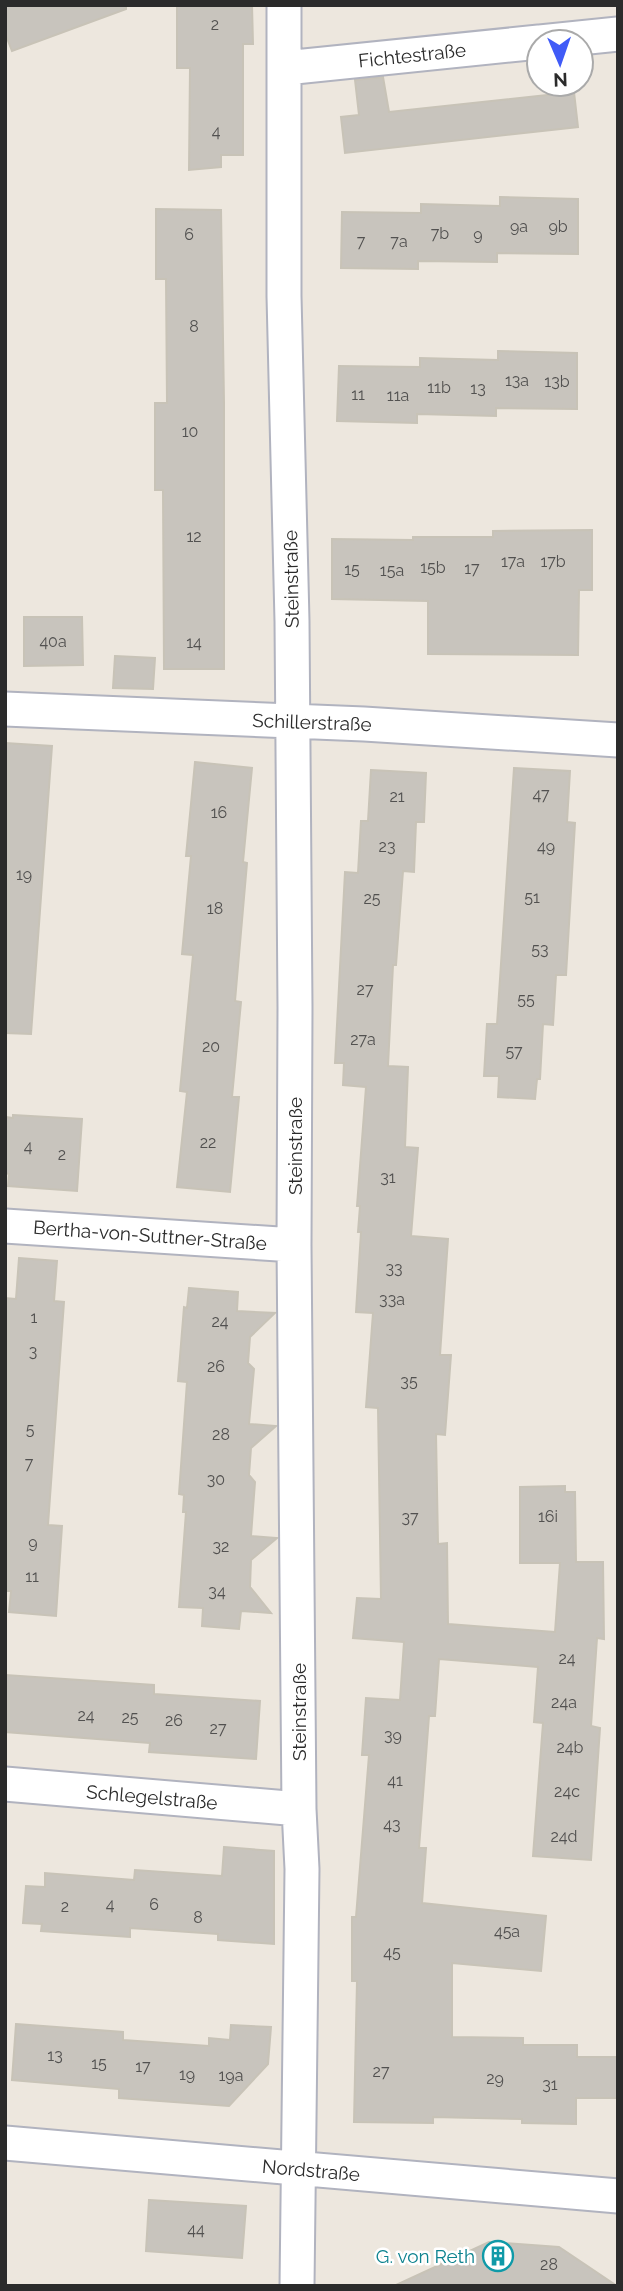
<svg xmlns="http://www.w3.org/2000/svg" width="623" height="2291" viewBox="0 0 623 2291" font-family="Raleway,sans-serif">
  <style>
    .building { fill: #c8c4bd; stroke: #c8c3b7; stroke-width: 2 }
    .lines { fill: none; stroke-linecap: round; stroke-linejoin: round }
    .minor-casing { stroke: #b1b3bf; stroke-width: 37 }
    .minor { stroke: #fff; stroke-width: 33 }
    .labels { text-anchor: middle; dominant-baseline: central; stroke-width: 5; stroke-linejoin: round; paint-order: stroke }
    .number-label { font-size: 16px; fill: #525150 }
    .street-label { font-size: 19px; fill: #2b2b2b; stroke: #fff }
    .culture-label { font-size: 19px; fill: #0d838f; stroke: #fff; text-anchor: end }
  </style>
  <rect width="100%" height="100%" fill="#ede7de"/>
  <path class="building" d="M5 5H126V9L12 51 5 33Z
    M177 5H252L253 44H243V155H221V167L189 170 190 68H177Z
    M383 77 389 112 574 92 578 127 345 153 341 117 359 115 355 80Z
    M500 197 578 199V254L497 253V262L418 261V269L341 268 342 212 421 213V204L500 206Z
    M156 209 221 210 224 403V669H164L163 490H155V403H167L166 279H156Z
    M498 351 577 353V409L496 408V416L417 414V423L337 421 339 366 420 367V358L498 360Z
    M592 530V590H579L578 655 428 654V601L332 599V539L413 540V537H493V531Z
    M24 617H82L83 665 24 666Z
    M115 656 155 658 153 689 113 688Z
    M5 743 52 746 31 1034 5 1033Z
    M195 762 252 768 243 862 247 863 235 1001 241 1002 232 1097H239L230 1192 177 1187 187 1092 180 1091 193 955 182 954 191 856H186Z
    M514 768 570 771 567 822 575 823 566 975H556L553 1025 543 1024 540 1079H537L535 1099 498 1097 499 1076H484L487 1024H497Z
    M371 770 426 773 424 822H416L414 872 403 871 396 965H393L388 1066 408 1067 405 1147 418 1148 411 1236 448 1239 440 1355H451L445 1435 436 1434 438 1544 447 1543 448 1624 555 1632 560 1563H520V1487L565 1486V1492H575L576 1562H603L604 1639 597 1638 591 1726 600 1728 591 1860 533 1856 543 1723 534 1722 538 1667 439 1659 435 1716H429L419 1848H426L422 1903 546 1916 541 1971 452 1963V2037L523 2038V2045H577V2057H618V2098H576V2124L522 2123V2119L433 2117V2123L354 2122 357 1981H352V1917H356L369 1755H362L366 1698 400 1700 404 1642 353 1638 357 1598 381 1599 378 1408 366 1407 373 1313 356 1312 361 1232H358L360 1206H357L366 1087 343 1085 344 1063H335L345 872 358 873 361 821H368Z
    M13 1115 82 1119 77 1191 8 1186 9 1174 5 1173V1117L13 1118Z
    M19 1258 57 1261 54 1301 64 1302 48 1525 62 1526 56 1616 9 1612 11 1591H5V1298L16 1299Z
    M189 1288 238 1292 237 1311 275 1313 250 1337 248 1363 254 1369 249 1424 276 1426 251 1448 249 1475 255 1482 251 1536 277 1538 251 1560 250 1587 271 1613 241 1611 239 1629 202 1626 203 1608 179 1607 186 1512H183L184 1495 179 1494 187 1382 178 1381 184 1307 187 1308Z
    M5 1675 154 1685V1694L260 1701 256 1759 149 1752 150 1743 5 1732Z
    M224 1847 274 1851V1944L218 1940V1934L130 1928V1937L41 1931 42 1924 23 1923 26 1886 45 1887V1873L134 1880 135 1870 222 1876Z
    M16 2024 123 2032V2040L209 2046V2038L230 2040 231 2025 271 2027 268 2064 229 2106 119 2098V2089L12 2080Z
    M149 2200 246 2206 242 2258 146 2251Z
    M489 2242 559 2247 617 2286H394Z"/>
  <g class="lines">
    <g class="minor-casing">
      <path id="minor" d="M284 5V296L292 621 295 1008 294 1245 299 1809 302 1869 297 2286
        M540 42 618 34
        M285 68 539 42
        M5 709 364 724 618 740
        M5 1226 294 1245
        M5 1784 299 1809
        M5 2143 618 2196"/>
    </g>
    <use href="#minor" class="minor"/>
  </g>
  <defs>
    <g id="building-ring" transform="scale(1.575)"><circle r="9.5" fill="#fff" stroke="#0f9aa8" stroke-width="1.5"/><path d="M-4-6H4V6H1V3H-1V6H-4ZM-2.5-4.3h1.7v1.8h-1.7ZM.8-4.3h1.7v1.8H.8ZM-2.5-1h1.7V.8h-1.7ZM.8-1h1.7V.8H.8Z" fill="#0f9aa8"/></g>
  </defs>
  <g fill-rule="evenodd">
    <use href="#building-ring" x="498" y="2256"/>
  </g>
  <g class="labels">
    <g class="number-label">
      <text x="215" y="24">2</text>
      <text x="216" y="131">4</text>
      <text x="519" y="226">9a</text>
      <text x="558" y="226">9b</text>
      <text x="440" y="233">7b</text>
      <text x="189" y="234">6</text>
      <text x="478" y="234">9</text>
      <text x="361" y="241">7</text>
      <text x="399" y="241">7a</text>
      <text x="194" y="326">8</text>
      <text x="517" y="380">13a</text>
      <text x="557" y="381">13b</text>
      <text x="439" y="387">11b</text>
      <text x="478" y="388">13</text>
      <text x="358" y="394">11</text>
      <text x="398" y="395">11a</text>
      <text x="190" y="431">10</text>
      <text x="194" y="536">12</text>
      <text x="513" y="561">17a</text>
      <text x="553" y="561">17b</text>
      <text x="433" y="567">15b</text>
      <text x="472" y="568">17</text>
      <text x="352" y="569">15</text>
      <text x="392" y="570">15a</text>
      <text x="53" y="641">40a</text>
      <text x="194" y="642">14</text>
      <text x="541" y="794">47</text>
      <text x="397" y="796">21</text>
      <text x="219" y="812">16</text>
      <text x="387" y="846">23</text>
      <text x="546" y="846">49</text>
      <text x="24" y="874">19</text>
      <text x="532" y="897">51</text>
      <text x="372" y="898">25</text>
      <text x="215" y="908">18</text>
      <text x="540" y="949">53</text>
      <text x="365" y="989">27</text>
      <text x="526" y="999">55</text>
      <text x="363" y="1039">27a</text>
      <text x="211" y="1046">20</text>
      <text x="514" y="1051">57</text>
      <text x="208" y="1142">22</text>
      <text x="28" y="1146">4</text>
      <text x="62" y="1154">2</text>
      <text x="388" y="1177">31</text>
      <text x="394" y="1268">33</text>
      <text x="392" y="1299">33a</text>
      <text x="34" y="1317">1</text>
      <text x="220" y="1321">24</text>
      <text x="33" y="1351">3</text>
      <text x="216" y="1366">26</text>
      <text x="409" y="1381">35</text>
      <text x="30" y="1429">5</text>
      <text x="221" y="1434">28</text>
      <text x="29" y="1463">7</text>
      <text x="216" y="1479">30</text>
      <text x="548" y="1516">16i</text>
      <text x="410" y="1517">37</text>
      <text x="33" y="1542">9</text>
      <text x="221" y="1546">32</text>
      <text x="32" y="1576">11</text>
      <text x="217" y="1591">34</text>
      <text x="567" y="1658">24</text>
      <text x="564" y="1702">24a</text>
      <text x="86" y="1715">24</text>
      <text x="130" y="1717">25</text>
      <text x="174" y="1720">26</text>
      <text x="218" y="1728">27</text>
      <text x="393" y="1735">39</text>
      <text x="570" y="1747">24b</text>
      <text x="395" y="1780">41</text>
      <text x="567" y="1791">24c</text>
      <text x="392" y="1824">43</text>
      <text x="564" y="1836">24d</text>
      <text x="110" y="1904">4</text>
      <text x="154" y="1904">6</text>
      <text x="65" y="1906">2</text>
      <text x="198" y="1917">8</text>
      <text x="507" y="1931">45a</text>
      <text x="392" y="1952">45</text>
      <text x="55" y="2055">13</text>
      <text x="99" y="2063">15</text>
      <text x="143" y="2066">17</text>
      <text x="381" y="2071">27</text>
      <text x="187" y="2074">19</text>
      <text x="231" y="2075">19a</text>
      <text x="495" y="2078">29</text>
      <text x="550" y="2084">31</text>
      <text x="196" y="2229">44</text>
      <text x="549" y="2264">28</text>
    </g>
    <g class="street-label">
      <text transform="translate(412 55) rotate(-6)">Fichtestraße</text>
      <text transform="translate(291 579) rotate(-91)">Steinstraße</text>
      <text transform="translate(312 722) rotate(2)">Schillerstraße</text>
      <text transform="translate(295 1146) rotate(-90)">Steinstraße</text>
      <text transform="translate(150 1235) rotate(4)">Bertha-von-Suttner-Straße</text>
      <text transform="translate(299 1712) rotate(-90)">Steinstraße</text>
      <text transform="translate(152 1797) rotate(5)">Schlegelstraße</text>
      <text transform="translate(311 2170) rotate(5)">Nordstraße</text>
    </g>
    <g class="culture-label">
      <text x="475" y="2256">G. von Reth</text>
    </g>
  </g>
  <rect width="623" height="2291" fill="none" stroke="#2b2b2b" stroke-width="14"/>
  <g transform="translate(560 63) rotate(178)"><circle r="33" fill="#ffffff" stroke="#aaaaaa" stroke-width="2"/>
  <path d="M0-5L12 26L0 18L-12 26Z" fill="#405bf7"/>
  <text y="-10" font-size="19" font-weight="bold" text-anchor="middle" fill="#2b2b2b">N</text>
  </g>
</svg>
